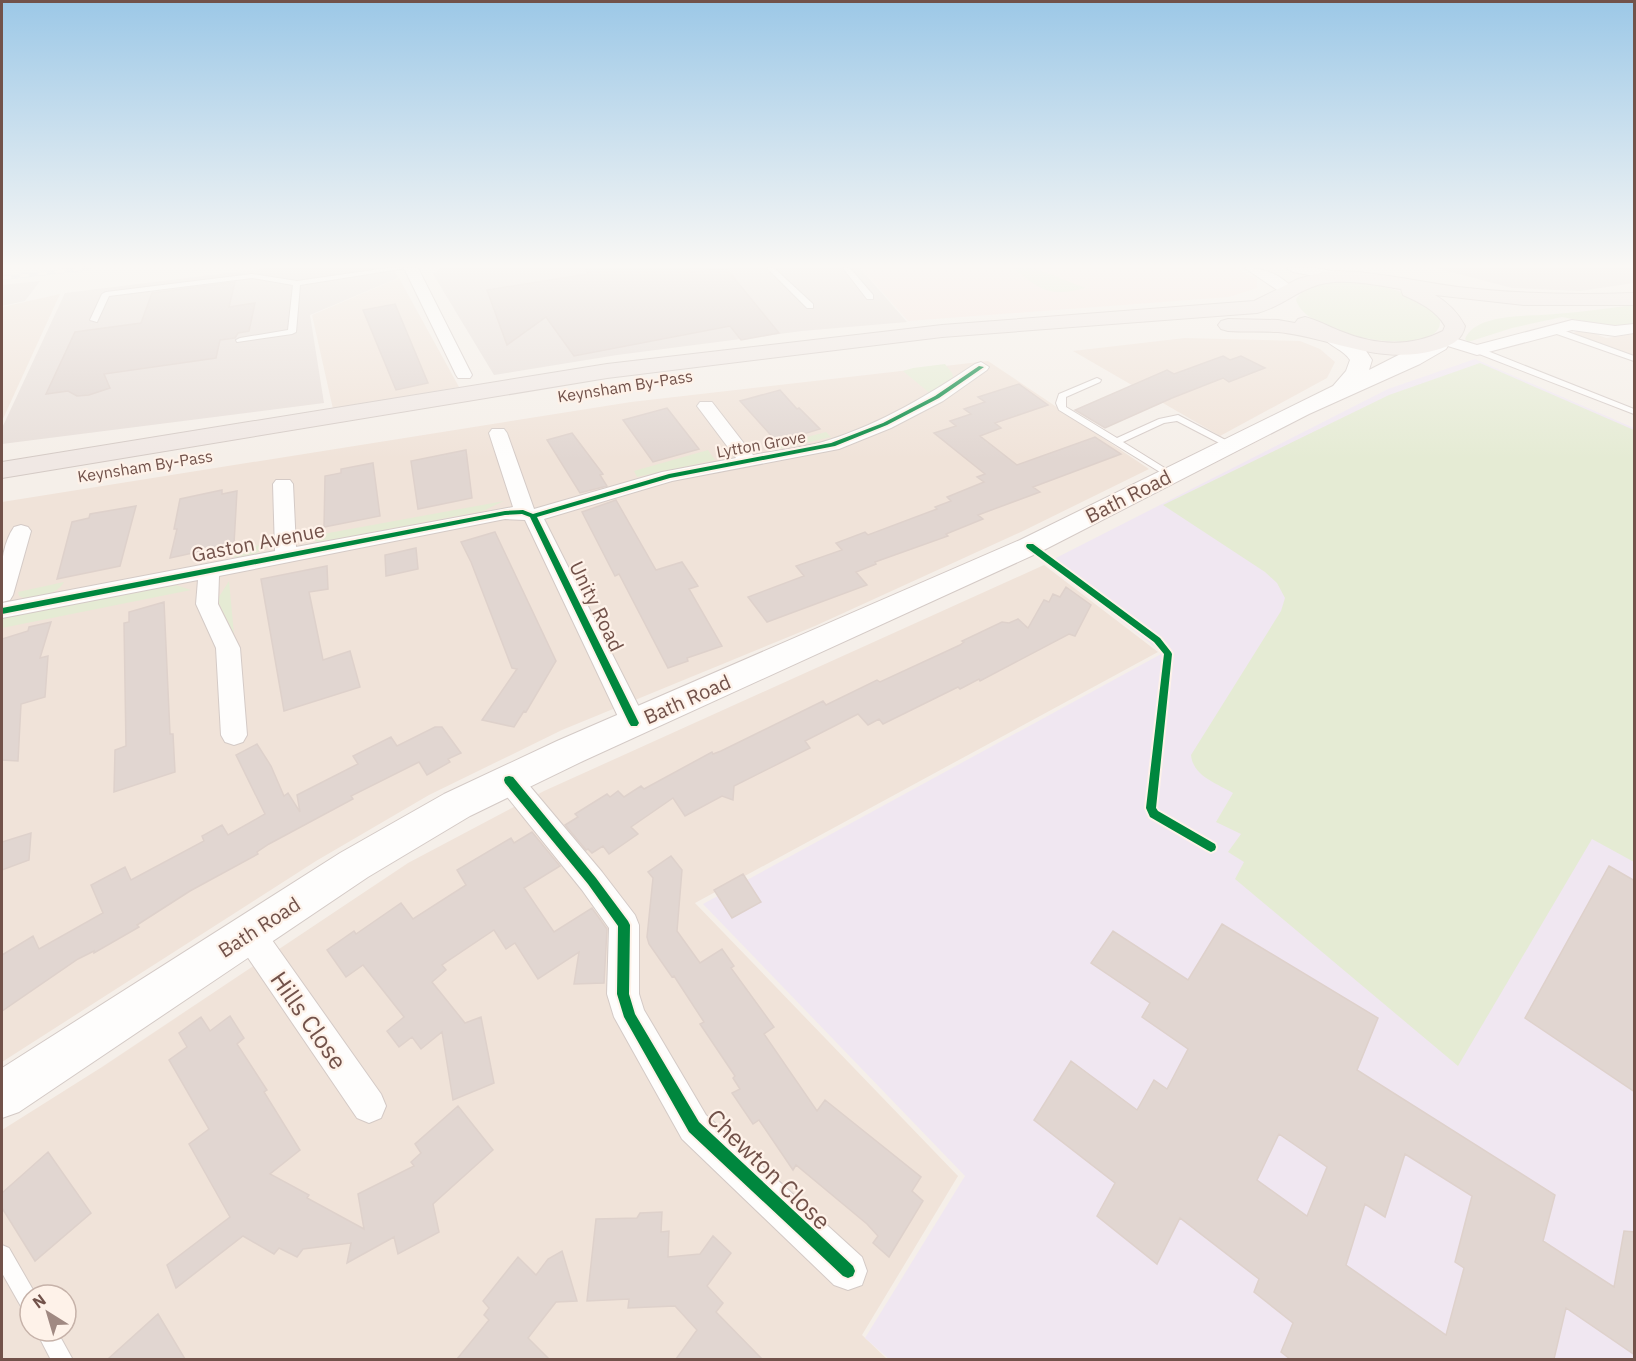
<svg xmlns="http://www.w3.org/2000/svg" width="1636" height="1361" viewBox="0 0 1636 1361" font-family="'IBM Plex Sans',sans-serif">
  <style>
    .residential { fill: #f0e3d9; fill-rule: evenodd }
    .commercial { fill: #f8e5df }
    .industrial { fill: #e8dfda }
    .education { fill: #f0e7f1 }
    .green { fill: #e5ebd4 }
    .building { fill: #e1d6d1; stroke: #ded1cb; stroke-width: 1.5; fill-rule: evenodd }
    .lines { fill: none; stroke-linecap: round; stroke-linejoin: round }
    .service-casing { stroke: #d4cac6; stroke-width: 2 }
    .minor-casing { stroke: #d4cac6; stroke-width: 2 }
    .secondary-casing { stroke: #d4cac6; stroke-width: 2 }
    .trunk-casing { stroke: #d4cac5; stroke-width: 2 }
    .service { fill: #fefdfc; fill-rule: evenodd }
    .minor { fill: #fefdfc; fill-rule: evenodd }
    .secondary { fill: #fefdfc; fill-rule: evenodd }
    .trunk { fill: #f0e8e4; fill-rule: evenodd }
    .rail-casing { stroke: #e3e1e4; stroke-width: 4.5 }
    .rail { stroke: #fef2e9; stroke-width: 3; stroke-dasharray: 9; stroke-linecap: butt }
    .cycleway-casing { stroke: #fef2e9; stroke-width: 4 }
    .cycleway { fill: #00873e; fill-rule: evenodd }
    .labels { text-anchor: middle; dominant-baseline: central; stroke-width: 4.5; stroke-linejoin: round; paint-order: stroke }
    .far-street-label { font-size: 16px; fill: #72524a; stroke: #fef2e9 }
    .street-label { font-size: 20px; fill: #72524a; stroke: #fef2e9 }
    .near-street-label { font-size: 24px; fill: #72524a; stroke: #fef2e9 }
  </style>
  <rect width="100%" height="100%" fill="#f5efe9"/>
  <path class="residential" d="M399 278 459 387 333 409 312 315Z
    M60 294 2 421V307Z
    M1583 329 1606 338 1634 334V357L1573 333Z
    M1185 338 1300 341 1320 349 1335 362 1327 378 1220 436 1073 351Z
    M988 361 1149 469 1023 531 815 626 562 730 429 795 316 861 2 1062V502L631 402Z
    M1044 565 1158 652 695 903 958 1176 862 1335 887 1359 2 1360V1130L102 1067 408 863 544 791ZM30 1295H66V1331H30Z"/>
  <path class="commercial" d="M861 268H1234L1257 279V288L1229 297 908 321Z"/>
  <path class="industrial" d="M268 268H394L398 278 310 315 324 403 2 444V428L65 293Z
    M440 268H860L907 322 802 331 617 355 494 375 433 274Z
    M1436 268H1634V283L1580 291 1512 288Z
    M40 281 25 301 2 306V285Z"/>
  <path class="education" d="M1475 359 1634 428V1359H889L865 1338 965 1176 703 904 1163 653 1046 563 1388 389Z"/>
  <path class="green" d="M1013 268H1035L1085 288C1050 298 1039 289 1013 268Z
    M1344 281C1372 284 1427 291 1440 320 1440 323 1440 327 1438 329 1422 357 1302 334 1296 299 1308 283 1325 282 1344 281Z
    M1634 305V325L1616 327 1562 317 1512 328 1468 342 1465 339C1476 312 1531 317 1555 314 1582 312 1608 308 1634 305Z
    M1480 363 1634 430V862L1592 839 1458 1066 1235 879 1244 862 1228 852 1241 834 1216 822 1233 793C1216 783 1193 776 1191 755L1281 611 1285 598 1277 583 1265 572 1163 505 1389 395Z
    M945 364 952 373 954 380 932 395 903 371 913 368Z
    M826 432 831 437 775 450 772 446Z
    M708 450 715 460 637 477 634 471Z
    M504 501 483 511 331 540 319 542 301 538Z
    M271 543C256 556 238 563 220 552Z
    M229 581 234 634 217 600Z
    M64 582C57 595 31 603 19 596L18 592Z
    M176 585 191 590 2 628V618Z"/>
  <path class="building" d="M585 268H687L690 272 726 268 779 333 741 340 730 326 574 356 546 317 507 345 487 290 588 274Z
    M235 282 229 307 255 303 249 331 238 333 235 338 220 340 216 358 104 374 110 388 89 395 77 396 68 391 46 394 75 332 141 323 152 293Z
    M395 304 428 383 396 390 363 310Z
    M1223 356 1230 360 1241 356 1265 368 1229 382 1223 378 1172 398 1105 428 1075 410 1167 370 1174 374Z
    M1019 384 1048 405 995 423 1001 428 980 436 1017 465 1095 437 1121 454 1033 487 1040 492 978 515 983 519 946 534 948 536 875 562 876 564 856 572 867 585 767 622 748 597 804 576 796 566 842 550 836 543 865 532 868 535 937 509 935 507 951 501 947 497 984 482 977 477 985 474 934 433 956 426 950 421 971 414 964 409 985 402 978 397Z
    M780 390 797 409 799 408 820 429 777 442 740 401Z
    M667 408 699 449 653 462 623 420Z
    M572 433 603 474 600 475 607 486 580 493 547 440Z
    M466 450 472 498 418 509 411 461Z
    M373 463 380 516 324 527 325 476 341 473V469Z
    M222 490V494L237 491 234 544 170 558 177 529H174L180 499Z
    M616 500 656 570 682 562 698 586 689 589 722 646 687 658 688 661 668 668 619 574 615 576 582 512Z
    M136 506 120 566 57 579 72 522 89 518 90 514Z
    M495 532 556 661 526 712 524 711 514 727 482 720 517 669 512 668 471 562 461 542Z
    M416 548 418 569 386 576 385 555Z
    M327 566 328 589 309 592 323 660 350 651 360 687 284 711 261 579Z
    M1066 587 1091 605 1075 636 1069 634 980 681 979 679 960 689 958 687 883 724 879 719 868 725 858 714 805 741 810 748 734 786 733 800 722 796 685 816 673 798 631 827 638 834 609 854 603 846 592 853 588 849 586 850 565 825 578 817 575 814 607 794 610 797 618 791 624 797 641 786 644 789 712 752 713 754 721 751 823 701 826 705 877 680 880 682 960 645 964 642 962 641 1002 622 1009 623 1018 619 1028 628 1044 600 1049 602 1053 594 1060 597Z
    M164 602 170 734H173L175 772 114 792 115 750 126 746 124 623 129 622V612Z
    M51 622 40 658 48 656 45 697 21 704 18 761 2 760V639L28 631 29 627Z
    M435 727H442L461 753 448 759 450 762 427 775 419 762 351 796 353 799 269 844 257 852 258 854 190 891 137 925 139 927 94 953V951L78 959 2 1011V955L33 936 39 949 103 913 91 885 125 867 131 880 204 841 202 836 222 825 228 835 265 814 236 755 257 744 271 766 284 796 288 793 300 812 297 795 358 764 353 756 391 737 397 746Z
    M532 832 560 866 524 888 554 932 592 908 607 929 604 983 574 984 579 952 538 979 515 943 506 949 494 930 442 965 446 970 432 982 465 1023 481 1017 494 1083 453 1100 442 1032 421 1049 412 1037 399 1047 387 1031 404 1017 363 965 346 977 327 950 354 931 356 934 401 903 413 919 466 885 457 870 511 838 514 843Z
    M31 833 29 860 2 870V842Z
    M671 856 682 870 677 931 700 963 722 949 734 966 731 968 774 1027 764 1034 817 1111 825 1100 921 1177 912 1191 923 1201 889 1257 873 1243 878 1236 867 1224 796 1165 793 1170 759 1120 753 1124 732 1093 740 1089 733 1078 735 1076 700 1024 704 1022 674 976 672 977 649 944 647 937 653 878 648 872Z
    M1609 866 1635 881V1092L1525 1018Z
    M743 874 761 902 732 918 714 890Z
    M1222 924 1378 1018 1357 1070 1555 1195 1543 1241 1614 1287 1624 1231 1635 1232V1355L1566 1308 1554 1359H1290L1281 1352 1293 1323 1254 1292 1259 1279 1180 1218 1157 1264 1097 1216 1115 1183 1034 1120 1071 1061 1137 1110 1154 1080 1167 1089 1188 1049 1142 1017 1150 1003 1091 963 1113 931 1188 980ZM1279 1134 1327 1167 1307 1216 1257 1180ZM1405 1154 1472 1196 1455 1262 1464 1268 1446 1335 1346 1265 1365 1204 1385 1217Z
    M230 1016 244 1038 237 1044 267 1090 264 1092 300 1150 270 1174 309 1195 307 1198 364 1229 358 1194 414 1166 411 1162 421 1153 415 1144 458 1106 493 1150 433 1204 439 1232 398 1254 394 1237 347 1263 351 1243 303 1249 297 1257 279 1248 274 1254 243 1236 176 1288 167 1265 230 1217 189 1144 209 1129 169 1060 187 1047 179 1033 201 1017 210 1031Z
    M48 1152 91 1213 35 1261 2 1208V1193Z
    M662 1212 661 1232 669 1231 668 1257 700 1254 713 1236 731 1253 707 1286 723 1303 716 1312 762 1359H676L697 1330 675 1306 628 1308 629 1299 587 1301 596 1219 637 1218 640 1213Z
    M562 1251 577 1301 556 1302 528 1338 549 1359H457L489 1320 484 1315 489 1308 483 1301 518 1257 536 1275 548 1259Z
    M158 1314 185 1359H108Z"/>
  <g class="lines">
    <g class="service-casing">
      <path id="service" d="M387 268H406L300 285 296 332 292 334 237 342 236 340 240 338 288 330 293 285 252 278 109 296 97 322 90 320 102 294 106 292 252 274 297 281Z
        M767 268H774L813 304V308H807Z
        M843 268H850L873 295V299H867Z
        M1551 328H1557L1634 356V361L1551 332Z
        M1474 348H1480L1634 409V414L1474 352Z
        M1097 378 1101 380 1100 382 1066 397V407L1117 438 1159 419 1178 415 1235 445 1230 448 1227 447 1177 421 1164 423 1123 442 1176 475 1174 477H1168L1059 410 1056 403 1059 394Z
        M2 1245 9 1248 36 1295H30V1313L23 1310 2 1273Z
        M36 1331H57L73 1360H51Z"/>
    </g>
    <g class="minor-casing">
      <path id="minor" d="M404 268H418L472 375 470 378H458L456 375Z
        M1245 268C1266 268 1282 275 1295 291L1288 295 1283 294Z
        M1286 268H1316L1347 274 1349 277 1342 281 1293 272Z
        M1572 320 1615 326 1634 324V333L1615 336 1572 330 1477 355 1438 343 1436 340 1444 335 1477 345Z
        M981 362 989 367 987 370 943 401 891 428 839 449 672 481 544 519 647 723 643 730 634 733 625 730 621 723 525 520 505 519 219 576 218 604 240 648 247 735 243 742 234 745 225 742 221 735 216 648 196 604 198 580 2 618V603L275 551 273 484 276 480H290L293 484 296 547 513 507 489 433 492 429H504L507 433 534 509 662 472 736 458 697 406 700 402H712L753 455C778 450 805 448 829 440 882 423 930 394 975 364Z
        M21 525 28 527 31 531 13 595 10 600 2 602C0 579 0 547 14 527Z
        M509 769 518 772 602 872 635 915 639 925V994L644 1010 706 1115 862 1257 867 1271 862 1285 848 1290 834 1285 682 1139 614 1017 607 994 609 928 582 890 500 788 496 780 500 772Z
        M249 919 260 923 381 1094 386 1106 381 1118 369 1123 357 1118 238 943 234 933 238 923Z"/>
    </g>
    <g class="secondary-casing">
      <path id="secondary" d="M1334 331 1361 343 1372 360 1369 370 1430 339 1438 338 1446 339 1449 344 1446 349 1420 364 1309 414 1040 552 583 761 470 816 368 877 19 1112 2 1118V1068L340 853 444 794 557 741 1020 540 1333 386 1346 371 1350 360C1343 349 1330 347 1323 337L1326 332Z"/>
    </g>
    <g class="trunk-casing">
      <path id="trunk" d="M1339 271C1380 272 1418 282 1458 287 1516 294 1575 295 1633 293L1634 305H1524L1435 295C1449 303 1458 313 1465 326 1462 341 1450 346 1436 350 1380 366 1333 338 1278 332 1262 331 1245 332 1228 331L1221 329 1218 325 1221 321 1228 319 1278 320 1295 323 1298 319 1305 317C1317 320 1328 326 1340 331 1374 345 1410 348 1443 331L1445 326C1436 310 1419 302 1403 295L1401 289C1375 285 1338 276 1312 287 1293 294 1278 308 1257 313L942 337 607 378 2 478V462L607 364 942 325 1254 301 1298 279 1323 272Z"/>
    </g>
    <use href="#service" class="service"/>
    <use href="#minor" class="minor"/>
    <use href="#secondary" class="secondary"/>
    <use href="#trunk" class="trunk"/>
    <g class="rail-casing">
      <path id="rail" d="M2 278 90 268"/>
    </g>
    <use href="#rail" class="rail"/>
    <g class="cycleway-casing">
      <path id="cycleway" d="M979 366 984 367 939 398 887 425 835 446 670 478 537 517 639 723 637 726H631L629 723 530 517 522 514 505 515 2 614V608L505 511 523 510 533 514 669 474 831 443 883 423 935 396Z
        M1027 544H1033L1160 638 1171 652 1172 654 1156 808 1158 811 1215 844 1216 847 1215 850 1211 852 1207 850 1150 817 1146 808 1164 654 1154 642 1027 548 1026 546Z
        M509 776 513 777 596 878 628 921 630 925 629 994 635 1014 699 1122 853 1266 855 1271 853 1276 848 1278 843 1276 689 1132 624 1017 617 994 618 926 588 884 505 783 504 780 505 777Z"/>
    </g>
    <use href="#cycleway" class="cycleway"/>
  </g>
  <linearGradient id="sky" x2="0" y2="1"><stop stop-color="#9cc8e7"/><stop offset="0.58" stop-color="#faf8f5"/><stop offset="1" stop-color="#faf8f5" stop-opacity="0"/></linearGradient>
  <rect width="1636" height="459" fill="url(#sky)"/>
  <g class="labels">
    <g class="far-street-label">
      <text transform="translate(625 386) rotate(-9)">Keynsham By-Pass</text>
      <text transform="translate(761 444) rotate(-10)">Lytton Grove</text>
      <text transform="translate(145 466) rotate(-9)">Keynsham By-Pass</text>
    </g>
    <g class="street-label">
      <text transform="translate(1128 496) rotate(-27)">Bath Road</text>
      <text transform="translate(258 542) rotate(-11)">Gaston Avenue</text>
      <text transform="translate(597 606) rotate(64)">Unity Road</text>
      <text transform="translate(687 699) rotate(-24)">Bath Road</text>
      <text transform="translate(259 927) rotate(-33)">Bath Road</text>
    </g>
    <g class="near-street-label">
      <text transform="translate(309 1020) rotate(55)">Hills Close</text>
      <text transform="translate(769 1169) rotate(44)">Chewton Close</text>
    </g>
  </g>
  <rect width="1636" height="1361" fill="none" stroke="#72524a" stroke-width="6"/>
  <g transform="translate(48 1313) rotate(323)"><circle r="28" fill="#fef2e9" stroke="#c6b2a9" stroke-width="1.5"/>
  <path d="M0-4.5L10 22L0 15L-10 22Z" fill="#a08982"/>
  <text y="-9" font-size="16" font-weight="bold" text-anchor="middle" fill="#72524a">N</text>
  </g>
</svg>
